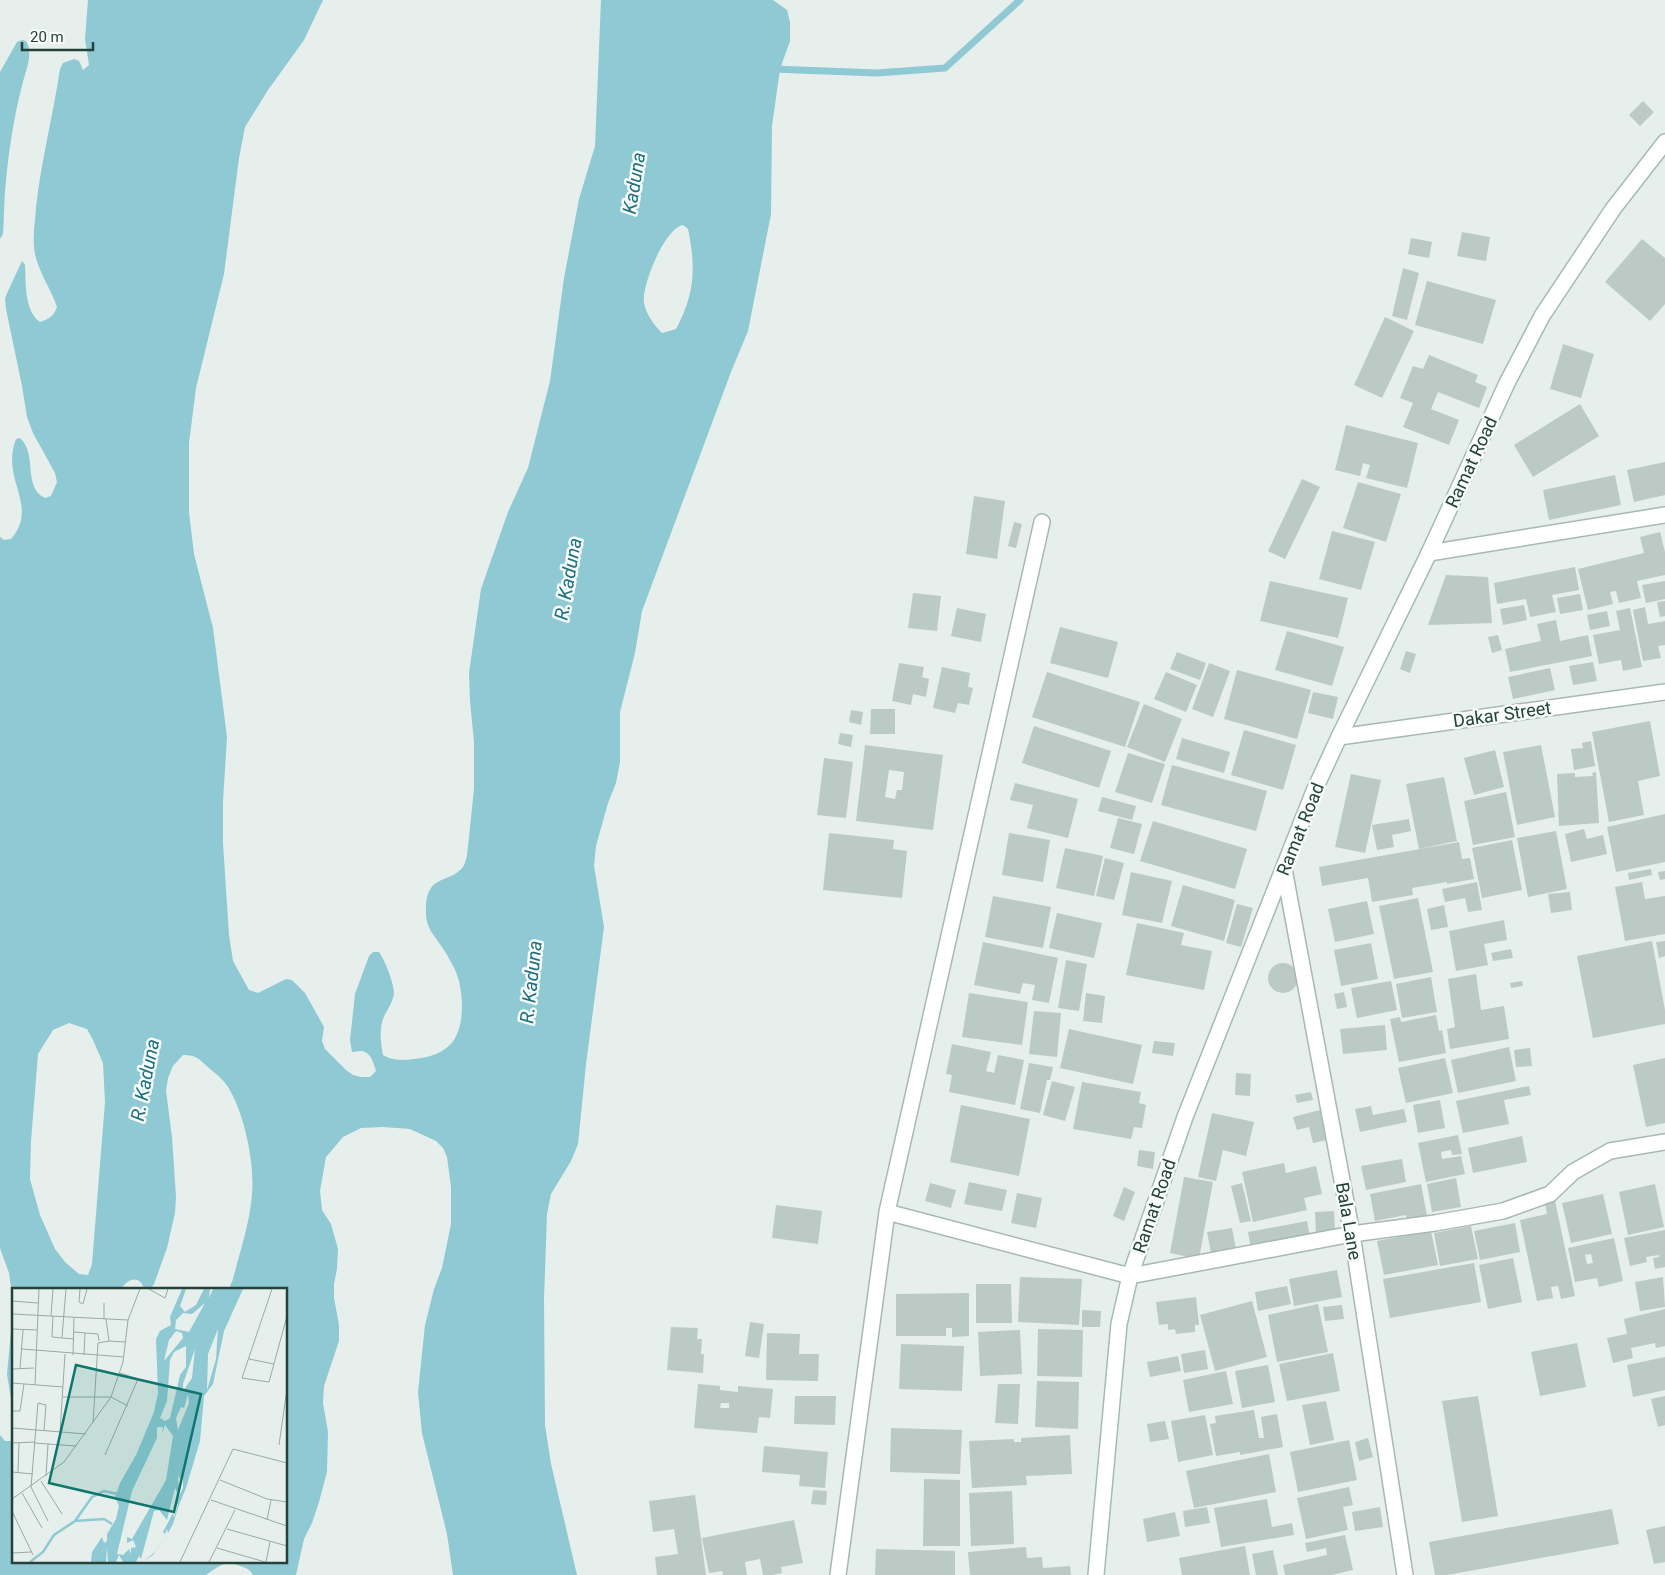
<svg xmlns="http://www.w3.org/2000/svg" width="1665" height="1575" viewBox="0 0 1665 1575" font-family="Roboto,sans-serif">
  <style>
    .water { fill: #8ec9d4; fill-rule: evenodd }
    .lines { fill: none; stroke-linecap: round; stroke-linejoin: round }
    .stream { stroke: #8ec9d4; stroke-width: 7 }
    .building { fill: #bbcac4; fill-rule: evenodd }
    .street-casing { stroke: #a8b8b2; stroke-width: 18 }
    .secondary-casing { stroke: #a4bbb3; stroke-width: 18 }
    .street { stroke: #fff; stroke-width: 15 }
    .secondary { stroke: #fff; stroke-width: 15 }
    .labels { text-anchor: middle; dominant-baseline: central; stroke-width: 5; stroke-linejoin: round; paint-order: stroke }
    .street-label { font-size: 18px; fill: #24423a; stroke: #f7fbf9 }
    .water-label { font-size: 19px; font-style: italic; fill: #1c6f80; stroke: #f7fbf9 }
    .inset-river { fill: none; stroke: #8ec9d4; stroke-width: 2.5 }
    .inset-road { fill: none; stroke: #98aaa4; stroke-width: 1 }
    .view { fill: #0f766e; fill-opacity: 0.15; stroke: #0f766e; stroke-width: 2.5 }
    .inset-edge { fill: none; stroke: #24423a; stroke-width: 2.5 }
  </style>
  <rect width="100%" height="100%" fill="#e6efeb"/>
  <path class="water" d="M88 0H323L304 40 268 90 245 127 239 158 224 274 196 388 189 443V512L194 554 213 628 227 737 223 801V843L229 935 233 961 249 990 258 993 286 979 292 980 305 993 324 1027 322 1041 325 1049 346 1070 353 1075 361 1077H370L376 1071C374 1065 372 1055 365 1052 362 1050 356 1052 352 1052L350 1040 355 994 369 956 373 952H379C385 960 394 984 394 993 393 1003 386 1011 383 1019 379 1030 381 1044 383 1055 394 1062 409 1060 421 1058 431 1057 443 1052 451 1044 466 1027 464 989 455 970 451 962 447 954 442 947 431 930 425 928 426 905 428 874 449 884 463 867 465 864 466 859 467 856L474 789V742L470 701 469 673 481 589 508 512 528 468 550 381 564 278 579 199 595 146 601 0H773L787 10 790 22V41L780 69 772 126 771 214 748 331 731 372 642 611 635 653 620 712V762L616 783 608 803 596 846 594 866 604 927 586 1064 578 1144 571 1161 551 1194 547 1214 544 1299 545 1425 551 1464 577 1575H453L447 1534 422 1433 418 1392 425 1325 434 1289 442 1268 451 1224V1187L447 1157 443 1148 436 1141 410 1129 383 1127 361 1128 343 1137 326 1157 320 1191 322 1210 331 1224 338 1249 337 1269 334 1284V1298L339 1325V1341L324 1386 323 1403 328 1432 327 1472 319 1502 312 1523 304 1539 296 1575H253C249 1569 247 1568 240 1566 225 1560 219 1566 206 1575H0V1435L5 1441H11L14 1438V1561H286V1289H229L233 1279C240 1251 250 1223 252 1194 255 1164 244 1112 228 1087 223 1079 216 1074 209 1068 199 1059 197 1055 183 1055L173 1066 168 1078 166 1091 172 1137 176 1197 175 1213 167 1248 154 1284 150 1289H144C140 1274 127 1279 121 1289H14V1418L7 1374 13 1310 12 1294 9 1273 0 1248V537L4 540 11 539C40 505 0 480 16 439L20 438C38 454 22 487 45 498L51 496 57 482 55 473 33 433 27 417 22 386 6 309 5 298 8 291 22 261 25 265C26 282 24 311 40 322 49 319 54 316 57 307 51 289 39 273 35 254 32 239 35 223 36 208 41 161 53 116 60 69L63 63 74 59 79 61 83 70 89 65 85 39ZM683 225 688 229C696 267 695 294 676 329L662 333C654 325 646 314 644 303 641 286 665 228 683 225ZM69 1023 87 1029 93 1040 103 1063 105 1102 92 1264 88 1275 79 1274 65 1262 55 1249 40 1215 30 1179 31 1141 38 1054 53 1030Z
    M22 40 26 41C34 54 25 72 22 86 13 120 8 156 5 192 4 206 4 220 3 234L0 239V72L17 42Z"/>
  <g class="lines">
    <path class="stream" d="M773 69 877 73 945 68 1020 0"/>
  </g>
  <path class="building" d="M1643 101 1654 112 1640 126 1629 115Z
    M1462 232 1490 237 1486 261 1457 256Z
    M1411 238 1432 242 1429 258 1408 254Z
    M1642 239 1665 258V304L1650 321 1605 282Z
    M1403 268 1419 273 1407 320 1392 316Z
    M1427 281 1496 300 1483 344 1415 325Z
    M1385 317 1414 331 1382 398 1354 385Z
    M1563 344 1594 354 1581 398 1550 389Z
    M1429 355 1478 375 1475 382 1487 387 1479 408 1438 392 1431 409 1459 420 1449 445 1403 427 1413 403 1400 398 1413 366 1423 369Z
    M1580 404 1599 436 1533 477 1514 445Z
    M1346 425 1418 443 1407 488 1366 478 1370 465 1363 463 1360 476 1335 470Z
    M1665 462V495L1634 502 1627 470Z
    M1615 475 1621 505 1549 520 1543 490Z
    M1302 479 1320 487 1285 559 1268 551Z
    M1358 482 1401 494 1386 542 1343 528Z
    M974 496 1005 501 997 559 966 554Z
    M1014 522 1022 524 1016 548 1008 546Z
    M1332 531 1375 542 1361 590 1319 579Z
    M1660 532 1665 552V575L1637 581 1641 598 1619 603 1616 591 1610 592 1613 604 1588 610 1578 569 1644 553 1640 537Z
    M1575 567 1579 590 1552 595 1556 612 1530 617 1526 599 1497 604 1494 583Z
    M1446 575 1488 577 1492 623 1428 625Z
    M1270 581 1348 598 1338 638 1260 621Z
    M1665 581V599L1646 603 1642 585Z
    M913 593 941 596 937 631 908 628Z
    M1580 594 1583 610 1560 614 1557 598Z
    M1665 601V616L1660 617 1657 602Z
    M1524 605 1527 620 1503 625 1500 609Z
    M1645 607 1648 624 1665 621V645L1658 646 1661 658 1643 661 1633 610Z
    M957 608 986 614 981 642 951 636Z
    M1630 608 1642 667 1623 671 1621 660 1599 664 1593 635 1620 630 1616 611Z
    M1607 611 1610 626 1590 630 1587 615Z
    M1556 620 1560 641 1588 635 1592 656 1510 672 1505 649 1541 641 1537 624Z
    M1060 627 1118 642 1108 678 1050 663Z
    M1287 631 1344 647 1332 686 1275 670Z
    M1498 635 1502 650 1492 653 1488 637Z
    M1406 651 1416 654 1410 673 1400 669Z
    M1177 652 1206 663 1200 680 1170 669Z
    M1593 662 1597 681 1573 685 1569 666Z
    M899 663 924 667 922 677 929 679 926 697 913 694 911 705 892 701Z
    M1209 663 1230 671 1213 717 1192 709Z
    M942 667 970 673 968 687 973 688 969 705 958 703 955 713 933 708Z
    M1550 668 1555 690 1513 699 1508 677Z
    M1237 670 1311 690 1297 739 1224 719Z
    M1047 672 1140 702 1125 747 1032 717Z
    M1166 672 1197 685 1186 712 1154 699Z
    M1313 692 1338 697 1333 719 1308 713Z
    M1144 704 1182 719 1165 762 1127 747Z
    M871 709H895V734H870Z
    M851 710 863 712 861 725 849 722Z
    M1650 721 1660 776 1638 781 1644 815 1609 822 1592 732Z
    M1034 726 1111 751 1099 788 1022 763Z
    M1244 730 1296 745 1283 790 1231 775Z
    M840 733 853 735 851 747 838 744Z
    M1182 738 1230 752 1224 773 1176 759Z
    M1591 741 1595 766 1574 770 1571 749 1583 748 1582 743Z
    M865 745 943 755 933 830 856 821ZM889 770 904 772 902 790H897L895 799 885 797Z
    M1541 745 1555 817 1517 825 1503 752Z
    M1495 750 1504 787 1474 795 1464 758Z
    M1128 753 1165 764 1152 803 1115 792Z
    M824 758 853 762 846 818 817 815Z
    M1172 765 1267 791 1256 831 1161 805Z
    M1596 772 1599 823 1559 826 1557 774 1575 773V777L1593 776 1592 773Z
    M1351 774 1381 780 1365 853 1335 847Z
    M1444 777 1457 841 1419 849 1406 784Z
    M1015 783 1078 799 1068 838 1027 828 1033 805 1010 800Z
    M1506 792 1515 837 1473 845 1464 801Z
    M1102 797 1136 806 1132 820 1098 811Z
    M1665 814V862L1616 872 1607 827Z
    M1118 818 1142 824 1134 854 1110 848Z
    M1409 819 1411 831 1392 835 1394 847 1377 850 1372 825Z
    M1153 821 1247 849 1235 889 1140 861Z
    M1584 829 1587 839 1603 835 1607 854 1571 862 1565 834Z
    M1556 831 1567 889 1528 897 1517 838Z
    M829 833 894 840 893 849 907 851 902 898 823 890Z
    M1009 833 1050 840 1043 882 1002 875Z
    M1512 840 1522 890 1482 898 1472 848Z
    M1459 842 1462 859 1470 858 1474 879 1447 884V882L1412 888 1413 895 1372 902 1368 878 1322 886 1319 867Z
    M1065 848 1103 856 1094 896 1056 888Z
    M1105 858 1124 863 1114 900 1096 896Z
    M1651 869 1652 875 1629 880 1628 873Z
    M1665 871V879L1660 880 1658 872Z
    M1131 872 1172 881 1162 923 1122 915Z
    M1477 882 1482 910 1468 912 1465 898 1445 902 1442 889Z
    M1642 882 1645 899 1665 896V934L1625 941 1615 887Z
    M1183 885 1235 900 1224 941 1171 926Z
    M1570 892 1572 910 1551 913 1548 894Z
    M993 896 1051 907 1043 948 985 937Z
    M1418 898 1433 972 1394 979 1379 906Z
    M1367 901 1374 934 1335 942 1328 909Z
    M1237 904 1253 908 1241 947 1226 943Z
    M1444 905 1448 927 1431 930 1427 909Z
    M1057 913 1102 923 1094 958 1049 948Z
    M1504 920 1507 940 1484 944 1488 965 1456 971 1449 931Z
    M1137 923 1184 933 1181 945 1212 951 1204 990 1126 975Z
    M1652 941 1665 1010V1024L1593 1038 1577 956Z
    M1665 941V956L1659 958 1656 942Z
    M983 942 1058 958 1049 1003 1032 1000 1035 985 1023 983 1020 994 974 985Z
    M1371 943 1378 979 1341 986 1334 950Z
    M1511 949 1513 958 1493 961 1491 953Z
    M1066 960 1087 964 1079 1011 1058 1008Z
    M1268 978a15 15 0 1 1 30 0a15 15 0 1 1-30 0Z
    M1476 974 1481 1010 1504 1006 1509 1039 1450 1049 1447 1029 1455 1027 1448 979Z
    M1431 977 1437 1012 1402 1018 1396 984Z
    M1391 981 1397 1010 1357 1018 1351 988Z
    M1522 981 1523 986 1511 988 1510 983Z
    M1344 992 1347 1007 1337 1009 1334 994Z
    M969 993 1028 1002 1022 1045 962 1037Z
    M1086 993 1105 996 1102 1023 1083 1021Z
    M1034 1011 1061 1013 1057 1057 1029 1054Z
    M1436 1015 1439 1031 1442 1030 1446 1053 1399 1062 1390 1019 1400 1017 1401 1022Z
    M1385 1025 1387 1050 1343 1054 1340 1029Z
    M1069 1029 1142 1045 1133 1084 1060 1068Z
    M1154 1041 1175 1043 1173 1056 1152 1053Z
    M952 1044 991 1052 986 1071 994 1073 998 1055 1024 1060 1015 1105 949 1092 952 1075 946 1074Z
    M1509 1047 1516 1081 1458 1093 1451 1060Z
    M1530 1048 1532 1066 1516 1067 1514 1050Z
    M1445 1058 1453 1093 1406 1103 1398 1068Z
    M1665 1058V1123L1646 1127 1633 1065Z
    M1029 1063 1053 1067 1050 1080H1047L1040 1113 1020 1109Z
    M1236 1073 1251 1074 1250 1096 1235 1095Z
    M1052 1081 1075 1087 1065 1121 1043 1115Z
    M1082 1082 1141 1092 1139 1103 1146 1105 1142 1128 1134 1127 1131 1139 1073 1129Z
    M1529 1086 1531 1095 1504 1100 1509 1124 1463 1133 1456 1101Z
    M1311 1092 1313 1100 1297 1103 1295 1095Z
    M1440 1100 1445 1128 1418 1133 1413 1105Z
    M961 1105 1030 1119 1019 1176 950 1162Z
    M1371 1106 1373 1115 1404 1109 1407 1122 1360 1132 1355 1109Z
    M1320 1110 1327 1140 1313 1143 1309 1127 1297 1130 1293 1117Z
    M1212 1113 1254 1122 1246 1156 1223 1150 1216 1181 1198 1177Z
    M1458 1135 1462 1154 1452 1155 1451 1150 1441 1152 1442 1159 1461 1156 1465 1174 1426 1182 1418 1143Z
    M1522 1136 1527 1162 1473 1173 1468 1148Z
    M1139 1150 1155 1152 1153 1169 1137 1166Z
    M1402 1159 1406 1182 1366 1190 1361 1166Z
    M1284 1163 1286 1173 1316 1166 1322 1194 1304 1198 1307 1210 1253 1222 1242 1172Z
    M1184 1177 1213 1182 1199 1259 1170 1253Z
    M1456 1178 1461 1207 1432 1212 1427 1184Z
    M969 1182 1007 1190 1002 1211 964 1204Z
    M930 1183 956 1190 951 1208 925 1201Z
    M1242 1183 1251 1221 1240 1223 1231 1186Z
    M1421 1184 1428 1221 1408 1224 1406 1215 1375 1221 1370 1194Z
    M1655 1184 1664 1227 1628 1235 1619 1192Z
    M1124 1187 1135 1192 1124 1221 1113 1216Z
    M1017 1193 1042 1198 1036 1228 1011 1223Z
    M1603 1194 1612 1234 1571 1243 1562 1203Z
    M1554 1196 1575 1296 1561 1299 1558 1286 1551 1287 1553 1298 1537 1301 1520 1220 1547 1214 1544 1198Z
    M776 1205 822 1211 818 1244 772 1238Z
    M1334 1211 1335 1232 1316 1233 1315 1212Z
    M1307 1221 1310 1237 1251 1249 1248 1232Z
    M1515 1223 1520 1252 1480 1260 1474 1231Z
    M1471 1226 1478 1259 1440 1266 1434 1233Z
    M1232 1228 1237 1254 1212 1258 1207 1232Z
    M1665 1230V1267L1655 1269 1653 1258 1659 1257V1255L1646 1257 1647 1262 1630 1266 1624 1238Z
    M1431 1231 1438 1265 1384 1275 1377 1241Z
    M1614 1238 1623 1281 1599 1287 1597 1278 1575 1282 1568 1248ZM1591 1254 1593 1263 1587 1264 1585 1255Z
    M1513 1258 1522 1302 1488 1309 1479 1265Z
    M1474 1263 1481 1302 1390 1318 1383 1279Z
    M1337 1270 1342 1297 1294 1306 1289 1279Z
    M1020 1277 1082 1279 1079 1325 1018 1322Z
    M1663 1277 1665 1307 1640 1311 1635 1282Z
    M976 1284H1011L1012 1323H976Z
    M1287 1286 1291 1304 1258 1311 1255 1292Z
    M969 1293V1336L952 1337V1328H946V1336H896V1294Z
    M1196 1297 1199 1325H1195V1332L1176 1334 1175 1329 1168 1330V1324L1159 1325 1156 1302Z
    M1252 1301 1267 1357 1215 1371 1200 1315Z
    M1318 1304 1328 1352 1277 1362 1268 1315Z
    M1342 1305 1344 1319 1325 1321 1323 1307Z
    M1665 1309V1346L1656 1348 1655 1343 1631 1348 1633 1358 1613 1363 1607 1338 1627 1334 1624 1319Z
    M1082 1310 1101 1311 1100 1327H1082Z
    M750 1322 764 1324 759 1358 745 1356Z
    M671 1327 698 1328 697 1339H702L701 1354H704L703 1373 667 1370Z
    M1038 1329 1083 1330 1082 1377 1037 1376Z
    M1020 1330 1022 1374 980 1376 978 1332Z
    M767 1333 800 1334 799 1354H819L818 1381 766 1380Z
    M1577 1343 1586 1387 1540 1396 1531 1352Z
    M901 1344 964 1346 962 1391 899 1389Z
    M1205 1350 1208 1369 1184 1373 1181 1354Z
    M1333 1353 1340 1391 1287 1401 1279 1364Z
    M1178 1356 1181 1371 1150 1377 1147 1362Z
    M1665 1357V1390L1633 1397 1627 1365Z
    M1268 1365 1275 1402 1242 1408 1235 1371Z
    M1226 1371 1233 1404 1189 1412 1183 1380Z
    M1037 1381 1079 1382 1078 1429 1035 1427Z
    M698 1384 720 1386V1390L738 1392V1386L773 1389 770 1418 759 1417 757 1433 694 1428ZM721 1403H729V1408H720Z
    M998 1384H1020L1018 1424 995 1423Z
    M795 1396H836L835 1425 794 1424Z
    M1478 1396 1498 1516 1462 1522 1442 1401Z
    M1665 1396V1425L1658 1427 1651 1399Z
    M1326 1401 1334 1440 1310 1445 1302 1405Z
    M1254 1410 1259 1438H1264L1261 1417 1277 1414 1283 1447 1240 1455V1452L1216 1456 1210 1424 1216 1423 1215 1416Z
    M1205 1415 1213 1455 1178 1462 1171 1421Z
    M1165 1421 1169 1439 1150 1442 1147 1424Z
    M891 1428 962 1430 960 1474 890 1472Z
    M1070 1435 1072 1474 1026 1476 1027 1485 972 1488 969 1441 1014 1439V1442H1021V1438Z
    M1368 1438 1373 1457 1359 1461 1355 1442Z
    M1349 1440 1357 1480 1298 1492 1290 1452Z
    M764 1446 828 1452 825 1488 799 1486 800 1475 762 1472Z
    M1269 1454 1276 1492 1194 1508 1186 1471Z
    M924 1479 960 1480V1546H923Z
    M1349 1487 1353 1505 1343 1507 1348 1530 1306 1539 1297 1498Z
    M813 1490 827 1491 826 1505 811 1504Z
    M1012 1491 1014 1544 971 1546 969 1493Z
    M695 1495 706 1575H657L655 1557 678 1554 674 1529 653 1532 649 1501Z
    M1267 1499 1272 1527 1292 1523 1294 1535 1221 1547 1214 1508Z
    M1207 1507 1210 1523 1185 1527 1183 1511Z
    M1380 1507 1383 1527 1355 1531 1352 1512Z
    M1612 1509 1619 1544 1447 1575H1435L1429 1542Z
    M1175 1512 1180 1536 1147 1542 1143 1519Z
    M794 1520 803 1563 781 1567 782 1573 773 1575H763L760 1559 745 1562 747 1575H723L722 1571 709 1573 702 1538Z
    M1665 1526V1562L1654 1564 1646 1530Z
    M1345 1535 1353 1570 1332 1575H1285L1283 1565 1327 1555 1326 1548 1307 1552 1305 1543Z
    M1245 1546 1250 1575H1182L1179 1558Z
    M1026 1547 1027 1558 1042 1557 1043 1568 1070 1566 1071 1575H970L968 1552Z
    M876 1549 955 1551V1575H875Z
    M1273 1550 1278 1575H1256L1252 1554Z"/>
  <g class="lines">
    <g class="street-casing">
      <path id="street" d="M1429 553 1665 515
        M1339 737 1665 692
        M1284 869 1352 1234 1405 1575
        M887 1212 1130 1276 1352 1234 1435 1223 1503 1211 1550 1194 1573 1172 1610 1151 1665 1142
        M838 1575 887 1212 1042 522"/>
    </g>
    <g class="secondary-casing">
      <path id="secondary" d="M1096 1575 1119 1324 1130 1276 1185 1117 1314 791 1339 737 1429 553 1507 383 1542 316 1613 209 1665 142"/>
    </g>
    <use href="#street" class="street"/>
    <use href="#secondary" class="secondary"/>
  </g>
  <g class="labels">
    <g class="street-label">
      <text transform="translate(1471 462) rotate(-65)">Ramat Road</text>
      <text transform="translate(1502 714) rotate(-8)">Dakar Street</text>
      <text transform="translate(1300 829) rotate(-68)">Ramat Road</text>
      <text transform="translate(1154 1206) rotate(-71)">Ramat Road</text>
      <text transform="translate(1349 1221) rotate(80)">Bala Lane</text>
    </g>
    <g class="water-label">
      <text transform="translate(634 183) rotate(-81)">Kaduna</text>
      <text transform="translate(568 579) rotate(-80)">R. Kaduna</text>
      <text transform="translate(531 982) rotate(-84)">R. Kaduna</text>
      <text transform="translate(145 1080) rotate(-79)">R. Kaduna</text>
    </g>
  </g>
  <g transform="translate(12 1288)">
    <rect width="275" height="275" fill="#e6efeb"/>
    <path d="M170 1H174L168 18 173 24 184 17 192 1H198L197 10 201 1H231L212 43 201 96 192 108 188 153 174 200 167 217 161 236 156 245 144 263 141 267 131 274 143 264 156 245 155 241 153 246 151 244 161 225 162 230 166 216 161 220 171 200V184L168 191 166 187 167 202 165 204 163 200 155 232 147 222 142 223 129 271 127 268 124 274H111L107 267 104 274H96L95 259 94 274H79L80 264 90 249 92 255 95 253V246L104 231 107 218 103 209 108 195 124 167 142 124 146 105 144 51 148 43 159 37 158 29ZM193 15 177 44 163 41 164 32 171 25 180 26ZM206 41 204 71 195 102 196 66ZM164 43 170 45 171 50 152 73 157 52ZM174 58V79L168 87 158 130 153 133 148 130 155 113 158 72 162 64ZM183 61 180 90 171 103V96ZM176 106 177 115 166 142 164 130 169 119 172 120ZM153 137 161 148 154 192 120 251 115 249V255L121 252 124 259 119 260V266L117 261 111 267 105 266 120 203 145 150V139H151L150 146Z" fill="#8ec9d4" fill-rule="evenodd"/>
    <path class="inset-river" d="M63 233 92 231 100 236M18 274 31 264 42 247 63 233 80 209 92 203 106 206"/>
    <path class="inset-road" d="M68 1 67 14 71 16 75 1M137 1 153 10 156 1M260 1 230 90 257 94 275 28M0 13 26 15M92 15V31M0 26 116 32M39 28 41 1M41 28 40 49 62 51M94 31 97 53 113 54M0 41 25 42M62 44 86 46 87 53M50 49 54 1M10 61 112 69M61 67 62 29M72 67 73 45M237 71 262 76M0 81 22 80M8 81 11 42M0 95 51 99M23 97 27 1M51 109H99L116 118M0 123H8L12 96M81 135 86 55 97 53M0 140 74 146M32 143 34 117 26 115 19 199 36 233M48 144 53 66M0 155 23 154M23 155 64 158M267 157 275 101M93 167 126 91 108 85M0 184 21 186M6 184 7 155M34 188 36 156M208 192 255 211 275 214M29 193 50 226M10 205 30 240M0 211 52 174 99 109 111 74 116 32 128 1M199 212 275 238M0 223 21 267M255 232 259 212M215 241 275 258M205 260 253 274M0 265 19 264M168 274 221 161 275 175M197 274 223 222M254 274 258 254"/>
    <path class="view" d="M64 77 189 106 162 224 37 195Z"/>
    <rect width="275" height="275" class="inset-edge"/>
  </g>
  <path d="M22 42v8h71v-8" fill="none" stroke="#24423a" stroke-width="2.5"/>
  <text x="30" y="42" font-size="15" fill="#24423a" stroke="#f7fbf9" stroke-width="4" paint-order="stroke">20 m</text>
</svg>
